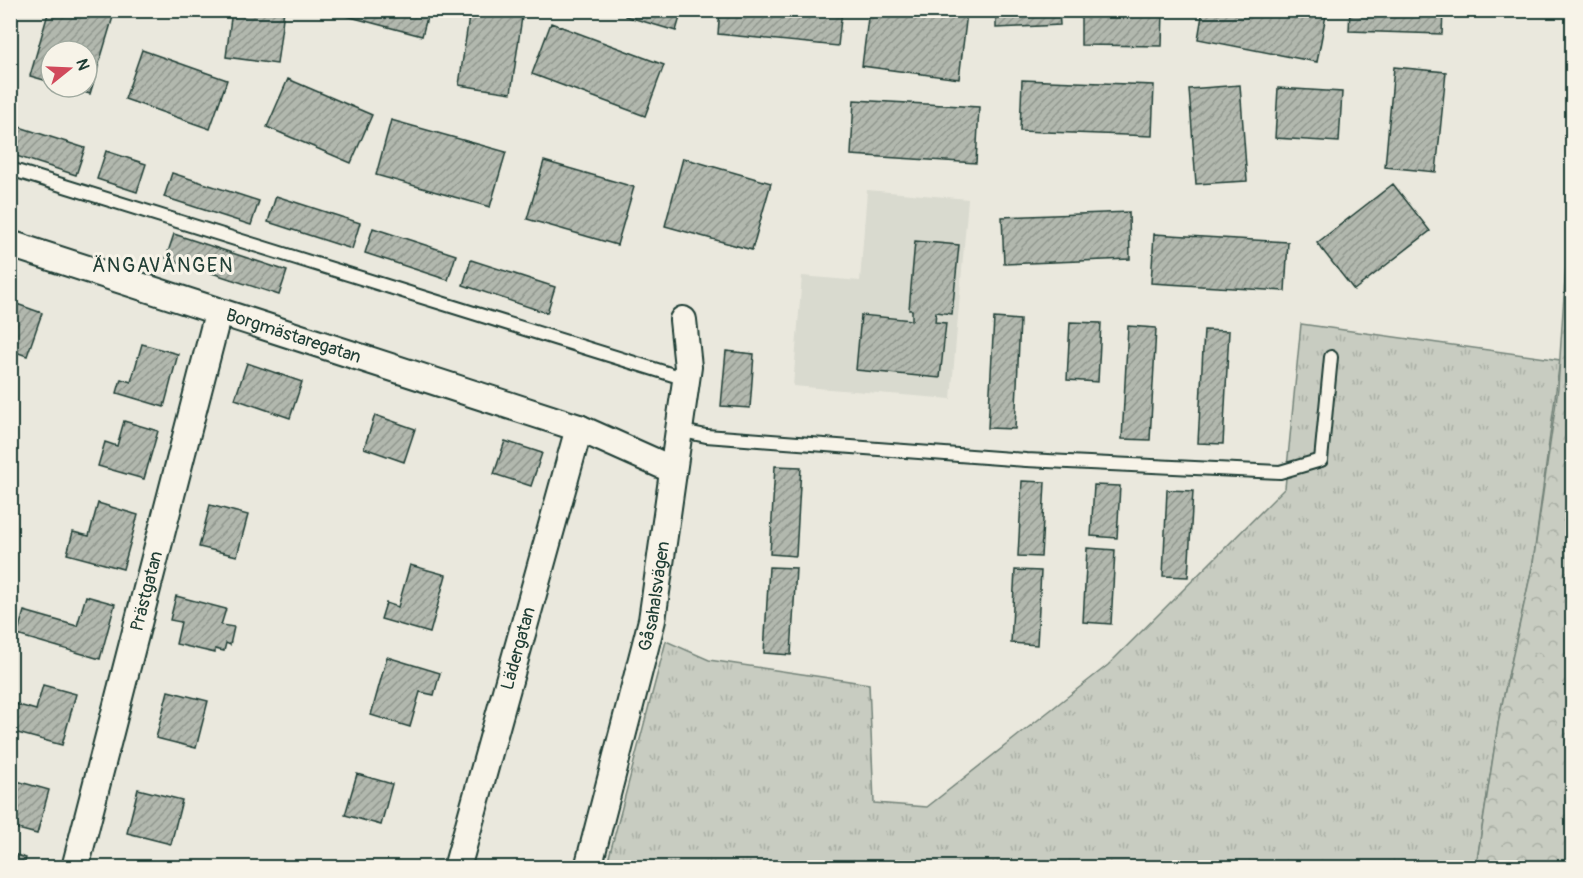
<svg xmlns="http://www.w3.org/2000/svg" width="1583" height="878" viewBox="0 0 1583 878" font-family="Pangolin,sans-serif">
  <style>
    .built { fill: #d9dacf }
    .grass { fill: url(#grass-tufts); stroke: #74847a; stroke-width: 1.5 }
    .forest { fill: url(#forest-crowns); stroke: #74847a; stroke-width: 1.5 }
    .building { fill: url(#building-hatch); stroke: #1f3d34; stroke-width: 1.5 }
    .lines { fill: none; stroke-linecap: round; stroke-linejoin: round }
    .service-casing { stroke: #1f3d34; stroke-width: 16 }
    .minor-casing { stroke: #1f3d34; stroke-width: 30 }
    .service { stroke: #f7f3e8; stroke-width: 12 }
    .minor { stroke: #f7f3e8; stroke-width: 26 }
    .labels { text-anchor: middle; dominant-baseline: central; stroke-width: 6; stroke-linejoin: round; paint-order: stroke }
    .street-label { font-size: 18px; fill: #1f3d34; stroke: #f7f3e8 }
    .neighbourhood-label { font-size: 20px; letter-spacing: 1.5px; fill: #1f3d34; stroke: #f7f3e8 }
  </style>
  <defs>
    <pattern id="grass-tufts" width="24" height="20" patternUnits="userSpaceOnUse" patternTransform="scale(1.5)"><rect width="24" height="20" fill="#c8ccc1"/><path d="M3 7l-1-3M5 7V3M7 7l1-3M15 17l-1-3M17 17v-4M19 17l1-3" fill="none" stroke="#abb0a6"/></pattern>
    <pattern id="forest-crowns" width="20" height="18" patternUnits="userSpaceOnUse" patternTransform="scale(1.5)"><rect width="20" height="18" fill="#c8ccc1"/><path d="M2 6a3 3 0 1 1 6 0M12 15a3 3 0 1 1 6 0" fill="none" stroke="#abb0a6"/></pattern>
    <pattern id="building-hatch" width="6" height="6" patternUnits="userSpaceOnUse" patternTransform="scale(1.5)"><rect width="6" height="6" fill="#b2b8ae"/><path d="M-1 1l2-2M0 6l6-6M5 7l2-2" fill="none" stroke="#90978e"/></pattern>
  </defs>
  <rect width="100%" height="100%" fill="#eae8dd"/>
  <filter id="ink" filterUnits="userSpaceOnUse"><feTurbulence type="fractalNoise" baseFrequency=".0167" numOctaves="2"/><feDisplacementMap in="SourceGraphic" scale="12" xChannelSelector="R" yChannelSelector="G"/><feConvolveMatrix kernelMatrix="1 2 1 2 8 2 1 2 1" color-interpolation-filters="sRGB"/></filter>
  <g filter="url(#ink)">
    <path class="built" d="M867 190 968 199 951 399 793 386 802 276 860 281Z"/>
    <path class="grass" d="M1301 324 1560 360 1533 563 1499 718 1476 867 606 868 666 641 709 660 869 684 874 803 927 807 1108 665 1285 488Z"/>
    <path class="forest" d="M1572 171V867H1476L1499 718 1533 563 1558 388Z"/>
    <path class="building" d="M49 10H115L90 94 68 87H87V51H51V82L30 76Z
      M232 10H284L277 64 226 57Z
      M324 10H429L422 36Z
      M470 10H523L511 93 459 85Z
      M627 10H682L676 31 625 16Z
      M720 10H842L838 46 718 34Z
      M869 10 967 13 959 79 862 66Z
      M996 10H1059L1060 25 996 28Z
      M1081 10H1163L1162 46 1081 45Z
      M1203 10H1327L1317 62 1198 39Z
      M1350 10H1443L1442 34 1349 31Z
      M551 23 664 65 645 116 532 74Z
      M142 50 227 80 210 129 125 99Z
      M1394 67 1446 72 1436 172 1385 167Z
      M288 79 372 115 351 163 267 127Z
      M1022 80 1154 85 1152 136 1020 131Z
      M1240 85 1247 181 1196 184 1189 89Z
      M1278 88 1342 92 1339 142 1275 138Z
      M854 100 979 107 976 163 851 155Z
      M391 120 506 152 490 207 376 175Z
      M10 124 85 148 76 175 10 154Z
      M106 151 146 164 137 192 97 179Z
      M683 158 771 183 752 250 665 226Z
      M544 161 634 187 617 245 527 219Z
      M172 173 259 201 251 225 164 197Z
      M1393 184 1430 231 1354 290 1317 243Z
      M276 196 360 223 352 249 268 222Z
      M1129 212 1130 259 1004 264 1002 217Z
      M373 228 456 255 448 280 365 253Z
      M174 234 287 271 279 295 166 258Z
      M1154 234 1288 242 1285 291 1151 283Z
      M915 241 959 245 952 314 936 312 935 322 946 323 940 378 856 370 861 315 912 320V310H909Z
      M471 260 555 287 547 313 463 285Z
      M14 303 42 313 27 356 10 350V315Z
      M994 318 1020 320 1015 429 988 428Z
      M1070 322 1101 323 1098 382 1067 380Z
      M1128 326 1156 328 1150 440 1122 439Z
      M1204 330 1229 331 1223 444 1198 443Z
      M142 344 178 354 164 407 117 393 121 379 131 382Z
      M726 351 754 354 750 408 721 406Z
      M247 363 302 382 290 418 235 399Z
      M375 415 415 429 404 462 364 448Z
      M124 421 158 431 144 479 98 466 105 442 117 446Z
      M505 441 542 453 531 486 494 474Z
      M775 466 801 467 796 556 770 554Z
      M1022 481 1045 482 1041 557 1018 556Z
      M1094 485 1120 486 1117 538 1091 536Z
      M1167 490 1193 491 1188 577 1163 576Z
      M98 503 138 515 123 569 67 554 73 532 89 536Z
      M210 505 248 515 237 556 199 547Z
      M1087 548 1115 550 1111 624 1083 622Z
      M410 565 446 575 430 633 381 619 386 603 398 607Z
      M769 567 796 568 791 655 764 653Z
      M1015 570 1041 571 1037 645 1011 643Z
      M86 596 115 604 100 659 17 635 24 611 77 626Z
      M176 596 226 609 221 625 234 627 230 645 226 643 224 651 215 649V653L176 644 181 622 170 620Z
      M387 657 440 673 434 695 420 692 410 727 371 715Z
      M43 685 76 694 62 745 10 731 12 703 36 710Z
      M168 691 208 701 196 748 156 738Z
      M357 774 392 784 381 825 345 815Z
      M13 780 49 790 37 834 10 827V789Z
      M138 789 182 800 171 844 127 833Z
      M10 853 26 858 23 868H10Z"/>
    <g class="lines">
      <g class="service-casing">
        <path id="service" d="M10 169 686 379
          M678 430 706 436 1026 460 1280 472 1321 460 1331 357"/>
      </g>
      <g class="minor-casing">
        <g id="minor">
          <path id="s1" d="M10 244 579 428 673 470"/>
          <path id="s2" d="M75 868 218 313"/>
          <path id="s3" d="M457 868 579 428"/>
          <path id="s4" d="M588 868 652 620 688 367 683 320"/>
        </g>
      </g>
      <use href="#service" class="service"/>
      <use href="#minor" class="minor"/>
    </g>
  </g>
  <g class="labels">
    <g class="street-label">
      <text stroke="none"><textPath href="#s1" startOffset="298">Borgmästaregatan</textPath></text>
      <text stroke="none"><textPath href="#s2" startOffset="286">Prästgatan</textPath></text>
      <text stroke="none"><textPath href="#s4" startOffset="280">Gåsahalsvägen</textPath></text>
      <text stroke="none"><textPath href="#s3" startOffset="228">Lädergatan</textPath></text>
    </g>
    <g class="neighbourhood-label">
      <text x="163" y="265">ÄNGAVÅNGEN</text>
    </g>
  </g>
  <rect width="1583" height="878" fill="none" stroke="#f7f3e8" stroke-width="36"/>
  <rect x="18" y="18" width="1547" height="842" fill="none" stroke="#1f3d34" stroke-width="2" filter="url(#ink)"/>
  <g transform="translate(69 69) rotate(72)"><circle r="28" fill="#f7f3e8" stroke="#a1aaa0" stroke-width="1.5"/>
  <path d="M0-4.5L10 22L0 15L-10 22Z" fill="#d1495b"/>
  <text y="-9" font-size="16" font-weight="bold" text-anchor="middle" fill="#1f3d34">N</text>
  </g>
</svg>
